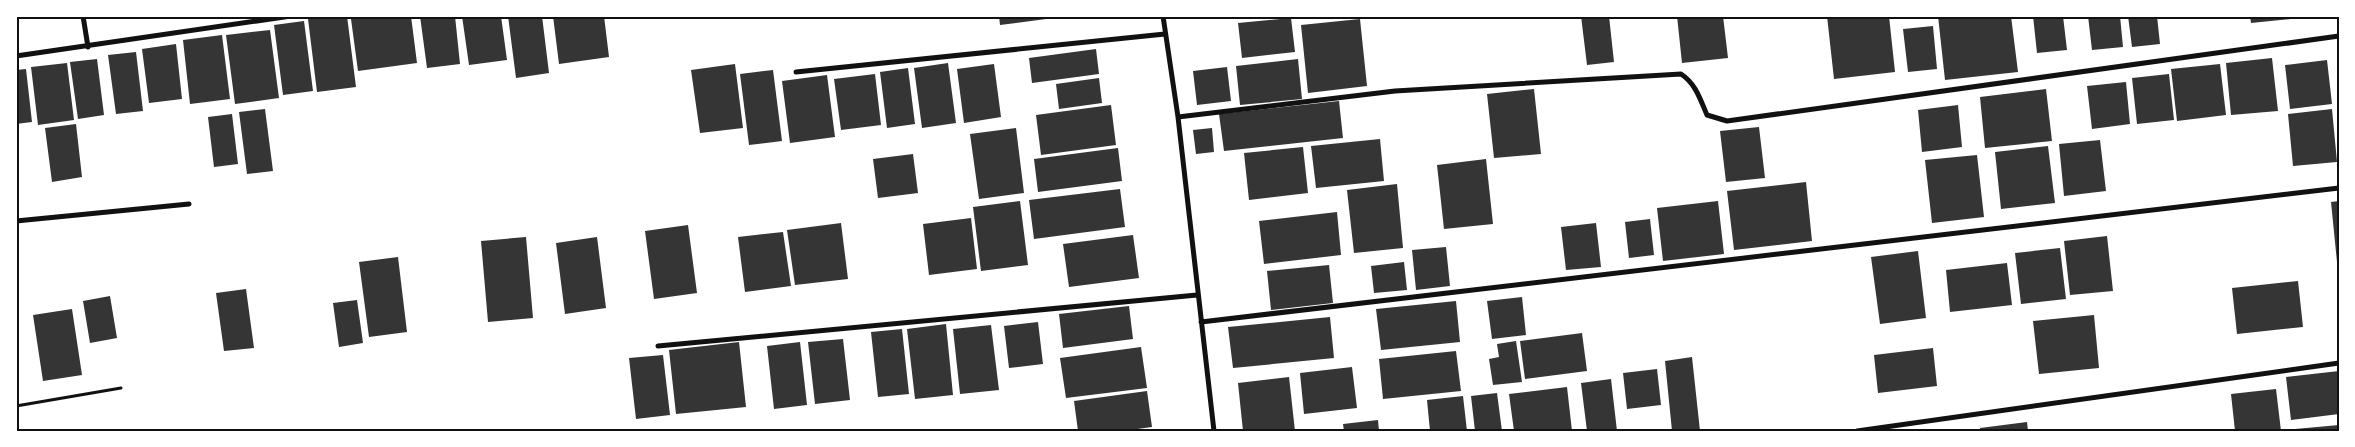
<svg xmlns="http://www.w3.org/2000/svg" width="2355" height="447" viewBox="0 0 2355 447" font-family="'IBM Plex Serif',serif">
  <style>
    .building { fill: #353535 }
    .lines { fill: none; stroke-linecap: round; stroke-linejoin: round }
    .path { stroke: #111; stroke-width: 3 }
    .minor { stroke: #111; stroke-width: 5 }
    .neatline { fill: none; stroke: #111; stroke-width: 2 }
  </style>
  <rect width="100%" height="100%" fill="#fff"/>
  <path class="building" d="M331 16H347L356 87 317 92 308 19Z
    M375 16H411L417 63 358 71 351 19Z
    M420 16H455L460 64 427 68Z
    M462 16H501L507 60 469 65Z
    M508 16H542L549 73 516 78Z
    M553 16H604L609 57 559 64Z
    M999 16H1061V17L1000 25Z
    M1581 16H1609L1614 62 1587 65Z
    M1677 16H1723L1728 58 1682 63Z
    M1827 16H1889L1895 72 1834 79Z
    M1938 16H2011L2018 72 1945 80Z
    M2033 16H2063L2067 50 2037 53Z
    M2088 16H2120L2123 47 2092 50Z
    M2128 16H2157L2160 44 2132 47Z
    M2250 16H2300V18L2251 23Z
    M1291 18 1295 52 1242 58 1238 23Z
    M1360 19 1367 86 1308 93 1301 25Z
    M304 21 313 91 283 95 274 25Z
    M1933 26 1937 69 1908 72 1903 29Z
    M270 30 279 98 235 104 226 35Z
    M222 35 230 99 190 104 183 40Z
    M176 44 182 99 149 103 142 49Z
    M1096 49 1099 74 1032 83 1029 58Z
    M136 52 143 111 116 114 108 55Z
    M2272 58 2278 111 2231 115 2226 63Z
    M97 59 104 115 78 119 70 62Z
    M1298 59 1302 99 1240 105 1236 66Z
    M2327 60 2332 104 2290 109 2285 65Z
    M67 63 74 120 38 125 31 67Z
    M948 63 956 123 922 128 914 68Z
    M735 64 743 128 700 133 691 70Z
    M994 64 1001 117 964 123 957 69Z
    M2220 64 2226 115 2177 121 2171 69Z
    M1227 67 1231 101 1197 105 1193 71Z
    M908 68 915 124 887 128 880 72Z
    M26 69 32 122 16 124V70Z
    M773 70 782 141 749 145 740 74Z
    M875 74 881 125 841 130 834 79Z
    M2169 74 2174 120 2137 124 2132 78Z
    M827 75 835 137 790 143 782 81Z
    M1099 78 1102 103 1059 109 1056 84Z
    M2126 82 2130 124 2092 129 2087 86Z
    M1534 89 1541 154 1494 158 1487 94Z
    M2046 89 2052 141 1985 148 1980 97Z
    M1339 101 1343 138 1224 151 1219 114Z
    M1111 105 1116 145 1041 155 1036 115Z
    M1958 105 1962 147 1922 152 1918 110Z
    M265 109 273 171 247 174 239 112Z
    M2332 109 2337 162 2293 166 2288 114Z
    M232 114 238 164 214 167 208 117Z
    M76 124 82 177 52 182 45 128Z
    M1759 127 1765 178 1726 182 1720 131Z
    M1016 128 1024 193 979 199 970 134Z
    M1212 128 1214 152 1196 154 1193 130Z
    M1380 139 1384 181 1316 188 1311 146Z
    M2100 140 2106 191 2064 196 2059 144Z
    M2048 146 2055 203 2001 209 1995 152Z
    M1303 147 1308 193 1249 200 1244 153Z
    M1118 148 1122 181 1038 192 1034 159Z
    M913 154 918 193 878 198 873 159Z
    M1977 155 1984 217 1932 223 1925 160Z
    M1486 159 1493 224 1444 229 1437 165Z
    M1806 182 1812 241 1734 250 1727 191Z
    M1397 184 1403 248 1354 253 1347 190Z
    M1120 189 1125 227 1034 239 1029 200Z
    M1020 201 1028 265 981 271 973 207Z
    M1718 201 1724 254 1663 261 1657 208Z
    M2339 201V262H2337L2331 202Z
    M1337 212 1341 255 1264 264 1259 221Z
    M971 218 977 269 929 275 923 224Z
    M1650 219 1654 255 1629 258 1625 222Z
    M841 223 848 279 795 285 787 230Z
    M1596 223 1601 267 1566 270 1561 227Z
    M688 225 697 293 654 299 645 231Z
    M783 232 791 286 745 292 738 237Z
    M1133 235 1139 278 1069 287 1063 244Z
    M2107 236 2113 291 2070 295 2064 241Z
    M526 237 533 318 488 322 481 241Z
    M597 237 606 308 565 314 556 243Z
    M1446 247 1450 286 1416 290 1412 250Z
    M2060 248 2066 299 2021 304 2015 253Z
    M1918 251 1926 318 1880 324 1871 257Z
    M398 257 407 332 369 337 359 262Z
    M1404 262 1407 290 1374 293 1371 266Z
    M2007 263 2012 305 1950 312 1946 270Z
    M1329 265 1333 303 1271 310 1267 271Z
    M2298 281 2303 327 2237 334 2232 288Z
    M246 289 254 348 224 351 216 293Z
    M110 296 117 338 90 343 83 301Z
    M1522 297 1526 335 1492 339 1487 301Z
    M357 300 363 343 339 347 333 303Z
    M1456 301 1460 342 1381 350 1376 309Z
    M1129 306 1133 339 1063 348 1059 314Z
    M72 309 82 375 43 381 33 315Z
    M2094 315 2099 368 2039 374 2033 321Z
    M1330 317 1334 358 1233 368 1228 327Z
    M1038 322 1043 364 1009 368 1004 326Z
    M946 324 953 395 915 399 907 329Z
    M991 325 999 390 960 394 953 329Z
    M902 329 909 394 878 397 871 332Z
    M1582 333 1587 371 1525 379 1520 341Z
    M843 339 850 400 815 404 808 342Z
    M1516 341 1522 382 1493 385 1489 359 1499 357 1497 344Z
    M739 342 746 407 676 414 669 350Z
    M800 342 807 405 774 409 767 346Z
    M1141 347 1147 388 1066 398 1060 358Z
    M1933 348 1937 386 1878 393 1874 355Z
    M1456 351 1461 391 1383 399 1379 359Z
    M663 355 670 415 636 419 629 358Z
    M1692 357 1700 431H1672L1665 361Z
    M1352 367 1357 408 1304 414 1300 373Z
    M1657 369 1661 405 1627 409 1623 373Z
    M2339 371V414L2291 420 2286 377Z
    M1289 377 1295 431H1243L1238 383Z
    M1611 379 1617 431H1587L1581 383Z
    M1567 387 1572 431H1514L1509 394Z
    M2276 389 2281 431H2235L2231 394Z
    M1147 391 1152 427 1123 431H1078L1074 401Z
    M1497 393 1502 431H1475L1471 396Z
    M1463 396 1467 431H1430L1427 400Z
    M1378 420 1379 431H1344L1343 424Z
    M2027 422 2028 431H1980V428Z
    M2339 425V431H2295V429Z"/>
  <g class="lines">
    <path class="path" d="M16 406 121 388"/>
    <path class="minor" d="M83 16 88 47
      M1163 16 1178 117 1214 431
      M16 56 291 16
      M796 72 1165 34
      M1178 117 1395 91 1681 74C1696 84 1700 99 1707 115L1727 121 2339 36
      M16 221 189 204
      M1201 322 2339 188
      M658 346 1197 295
      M1857 431 2339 363"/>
  </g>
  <rect width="2355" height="447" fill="none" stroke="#ffffff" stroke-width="35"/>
  <rect x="18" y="18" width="2320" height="412" class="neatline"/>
</svg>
